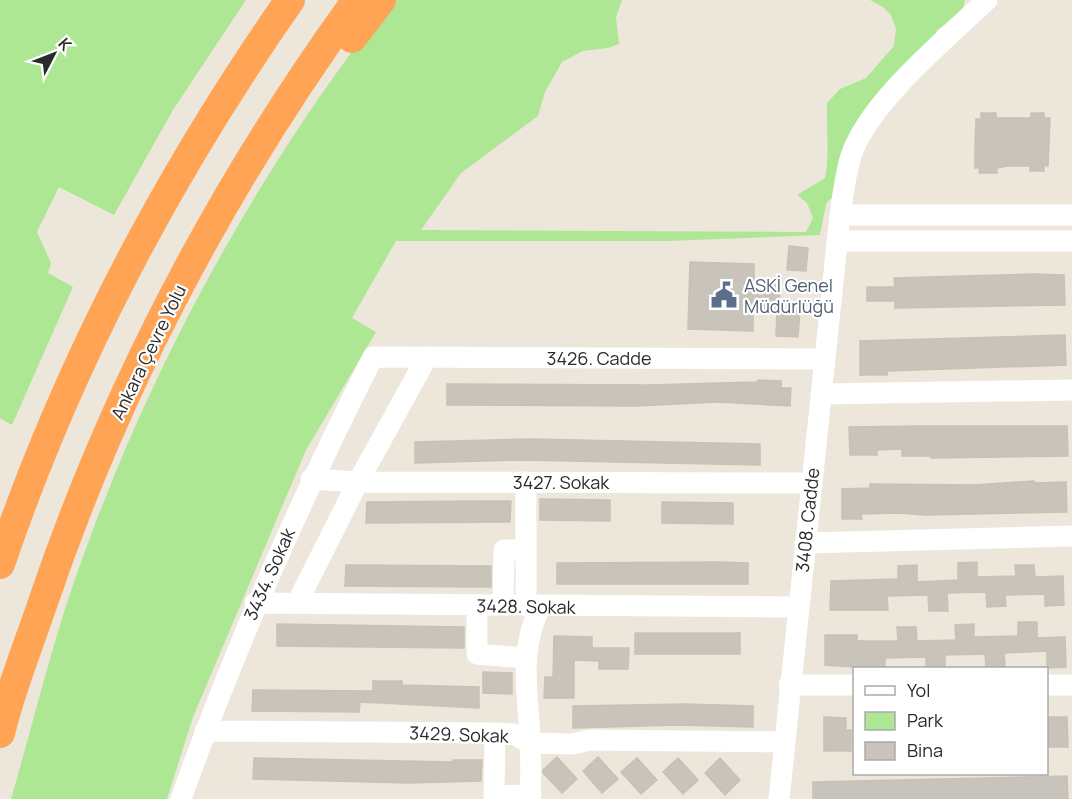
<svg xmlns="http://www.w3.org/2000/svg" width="1072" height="799" viewBox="0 0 1072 799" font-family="Manrope,sans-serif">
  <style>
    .green { fill: #ade794 }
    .building { fill: #c8c3bb; stroke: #c8c2b4; stroke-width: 1.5 }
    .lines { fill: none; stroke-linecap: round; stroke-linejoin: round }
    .minor { stroke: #fff; stroke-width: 21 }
    .highway { stroke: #ffa454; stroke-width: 30 }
    .labels { text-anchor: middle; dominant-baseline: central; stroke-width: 4.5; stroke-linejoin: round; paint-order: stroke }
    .service-label { font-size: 18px; fill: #4e5e75; stroke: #fff; text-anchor: start }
    .street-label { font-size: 18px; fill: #2a2a2a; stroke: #fff }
  </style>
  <rect width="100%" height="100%" fill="#ede6db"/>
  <path class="green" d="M0 0H246L173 110 114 215 59 187 37 232 51 263 48 273 73 287 12 425 0 418Z
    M391 0H622L616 17 619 44 608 48 583 51 562 62 545 92 538 116 461 173 421 230 806 232 813 218 807 203 797 195 825 178C830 153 826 128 827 103L840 89 866 78 894 46 896 29 891 15 883 7 870 0H965L962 12 937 30 934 40 894 75 836 193 826 204 820 235 668 241H396L352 318 376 332 306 450 193 717 167 799H11C30 734 46 668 67 603 139 386 250 180 391 0Z"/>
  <path class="building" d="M981 113H996V118H1031V113H1044V118H1050L1048 166 1044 165V171H1030V166H1008L997 168V173H979L980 168H975V148L976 119H981Z
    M789 246 808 248 806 271 787 270Z
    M690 262 754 264V285H780L779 310 800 311 798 337 776 336 777 310 753 309V331L688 329Z
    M1033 274 1064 275 1065 305 895 308V301H867V287H895L894 278Z
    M1065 335 1066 365 887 371V375H860V341Z
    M758 380 781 381V388H791L790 406 718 402 636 406 447 405V384L647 385 757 382Z
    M920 426H1067L1068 456 931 458V456H902V449L877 450V455H850L849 427Z
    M531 439 760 444V465L521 460 415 463V442Z
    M1034 481 1035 483 1066 482 1067 512 926 515 899 513 861 514 862 519H842V489L870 488V484L975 485Z
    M540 499 610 500V521L540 520Z
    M481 501H511L510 522 366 523 367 502Z
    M662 502 733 503V524L662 523Z
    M719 562 748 563V584H557V563Z
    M977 562V577L1016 576 1015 565H1034L1035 577 1063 576 1064 605 1045 606V594L1005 595 1006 606 987 607 986 592 947 593 948 611H929L928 595 887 596 888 610H830L831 581 898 579V566L917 565V582L958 580V563Z
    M346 565 491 566V587L345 586Z
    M1018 622H1037V638L1065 637 1066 667 1047 668V651L1004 653 1005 666 986 667 985 654 945 655V669H926V657L885 658V669L825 665V635H857V641H898L897 627H916L917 641 956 640 955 625 974 624V637L1018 636Z
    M277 624 464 627V648L277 646Z
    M635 633H740V654H635Z
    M554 636 592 637V648H629L628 669H599V661L574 660V698H544L545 677H553Z
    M483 672 512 673V694L483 693Z
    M373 681H402V685L479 687V708L360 702 359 712 252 711 253 690 373 691Z
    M686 704 753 706V727L678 725 573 728V706Z
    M824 717 846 718V730H851V751H824Z
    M1048 717H1067L1068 747H1049Z
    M557 757 577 779 562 793 543 773V770Z
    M598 757 618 779 602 793 583 771Z
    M254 758 453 762V760H482L481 781 408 783 253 779Z
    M637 758 657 780 641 794 621 772Z
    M678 758 698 780 683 794 663 772Z
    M720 758 740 780 725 795 705 773Z
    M1067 776 1068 799H813V782Z"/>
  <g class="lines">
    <path class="minor" d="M840 215H1072
      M838 241H1072
      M821 394 1072 390
      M311 479 358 482 811 483
      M805 543 1072 536
      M255 603 797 607
      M297 603 358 482 427 357
      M477 605V654L525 658
      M503 605 504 550H525
      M526 606V482
      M789 685H854
      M1046 685H1072
      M205 731 495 733 513 734 530 743 573 744 589 740 784 742
      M495 733 494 796 531 795
      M181 799C235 646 300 501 373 357L825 359
      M530 799C531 780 531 762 530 743 529 695 517 650 541 606
      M779 799 840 215C843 195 845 175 851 156 869 102 945 40 987 0"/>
    <path class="highway" d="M352 38 381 0
      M0 564C68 364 169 173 290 0
      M0 733C10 691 27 649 41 608 114 391 223 185 357 0"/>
  </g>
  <defs>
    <g id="civic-bare" transform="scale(2.07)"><path d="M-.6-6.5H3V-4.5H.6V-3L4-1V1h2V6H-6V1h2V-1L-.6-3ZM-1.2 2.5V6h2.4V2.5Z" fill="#5c6f8a" stroke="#fff" stroke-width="2.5" paint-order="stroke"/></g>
  </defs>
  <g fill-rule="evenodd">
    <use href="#civic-bare" x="724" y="295"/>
  </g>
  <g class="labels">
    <g class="service-label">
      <text x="744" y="285">ASKİ Genel<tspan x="744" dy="21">Müdürlüğü</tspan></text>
    </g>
    <g class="street-label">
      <text transform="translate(148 352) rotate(-64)">Ankara Çevre Yolu</text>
      <text x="599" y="358">3426. Cadde</text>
      <text x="561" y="482">3427. Sokak</text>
      <text transform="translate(807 520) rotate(-84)">3408. Cadde</text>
      <text transform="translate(269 574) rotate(-66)">3434. Sokak</text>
      <text transform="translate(526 606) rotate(1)">3428. Sokak</text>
      <text transform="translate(459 734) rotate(2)">3429. Sokak</text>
    </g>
  </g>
  <rect x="853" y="667" width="195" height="108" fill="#ffffff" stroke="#aaaaaa" stroke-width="1.5"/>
  <rect x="865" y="686" width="30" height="9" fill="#ffffff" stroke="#aaaaaa" stroke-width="1.5"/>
  <text x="907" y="697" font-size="18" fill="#2a2a2a">Yol</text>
  <rect x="865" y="712" width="30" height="18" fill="#ade794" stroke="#aaaaaa" stroke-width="1.5"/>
  <text x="907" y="727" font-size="18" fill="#2a2a2a">Park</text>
  <rect x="865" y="742" width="30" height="18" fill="#c8c3bb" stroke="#aaaaaa" stroke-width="1.5"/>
  <text x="907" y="757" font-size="18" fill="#2a2a2a">Bina</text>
  <g transform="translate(54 54) rotate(48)" stroke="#ffffff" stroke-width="4.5" paint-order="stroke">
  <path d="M0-4.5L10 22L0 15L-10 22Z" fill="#2a2a2a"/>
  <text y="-9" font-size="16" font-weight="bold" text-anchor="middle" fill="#2a2a2a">K</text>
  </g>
</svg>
